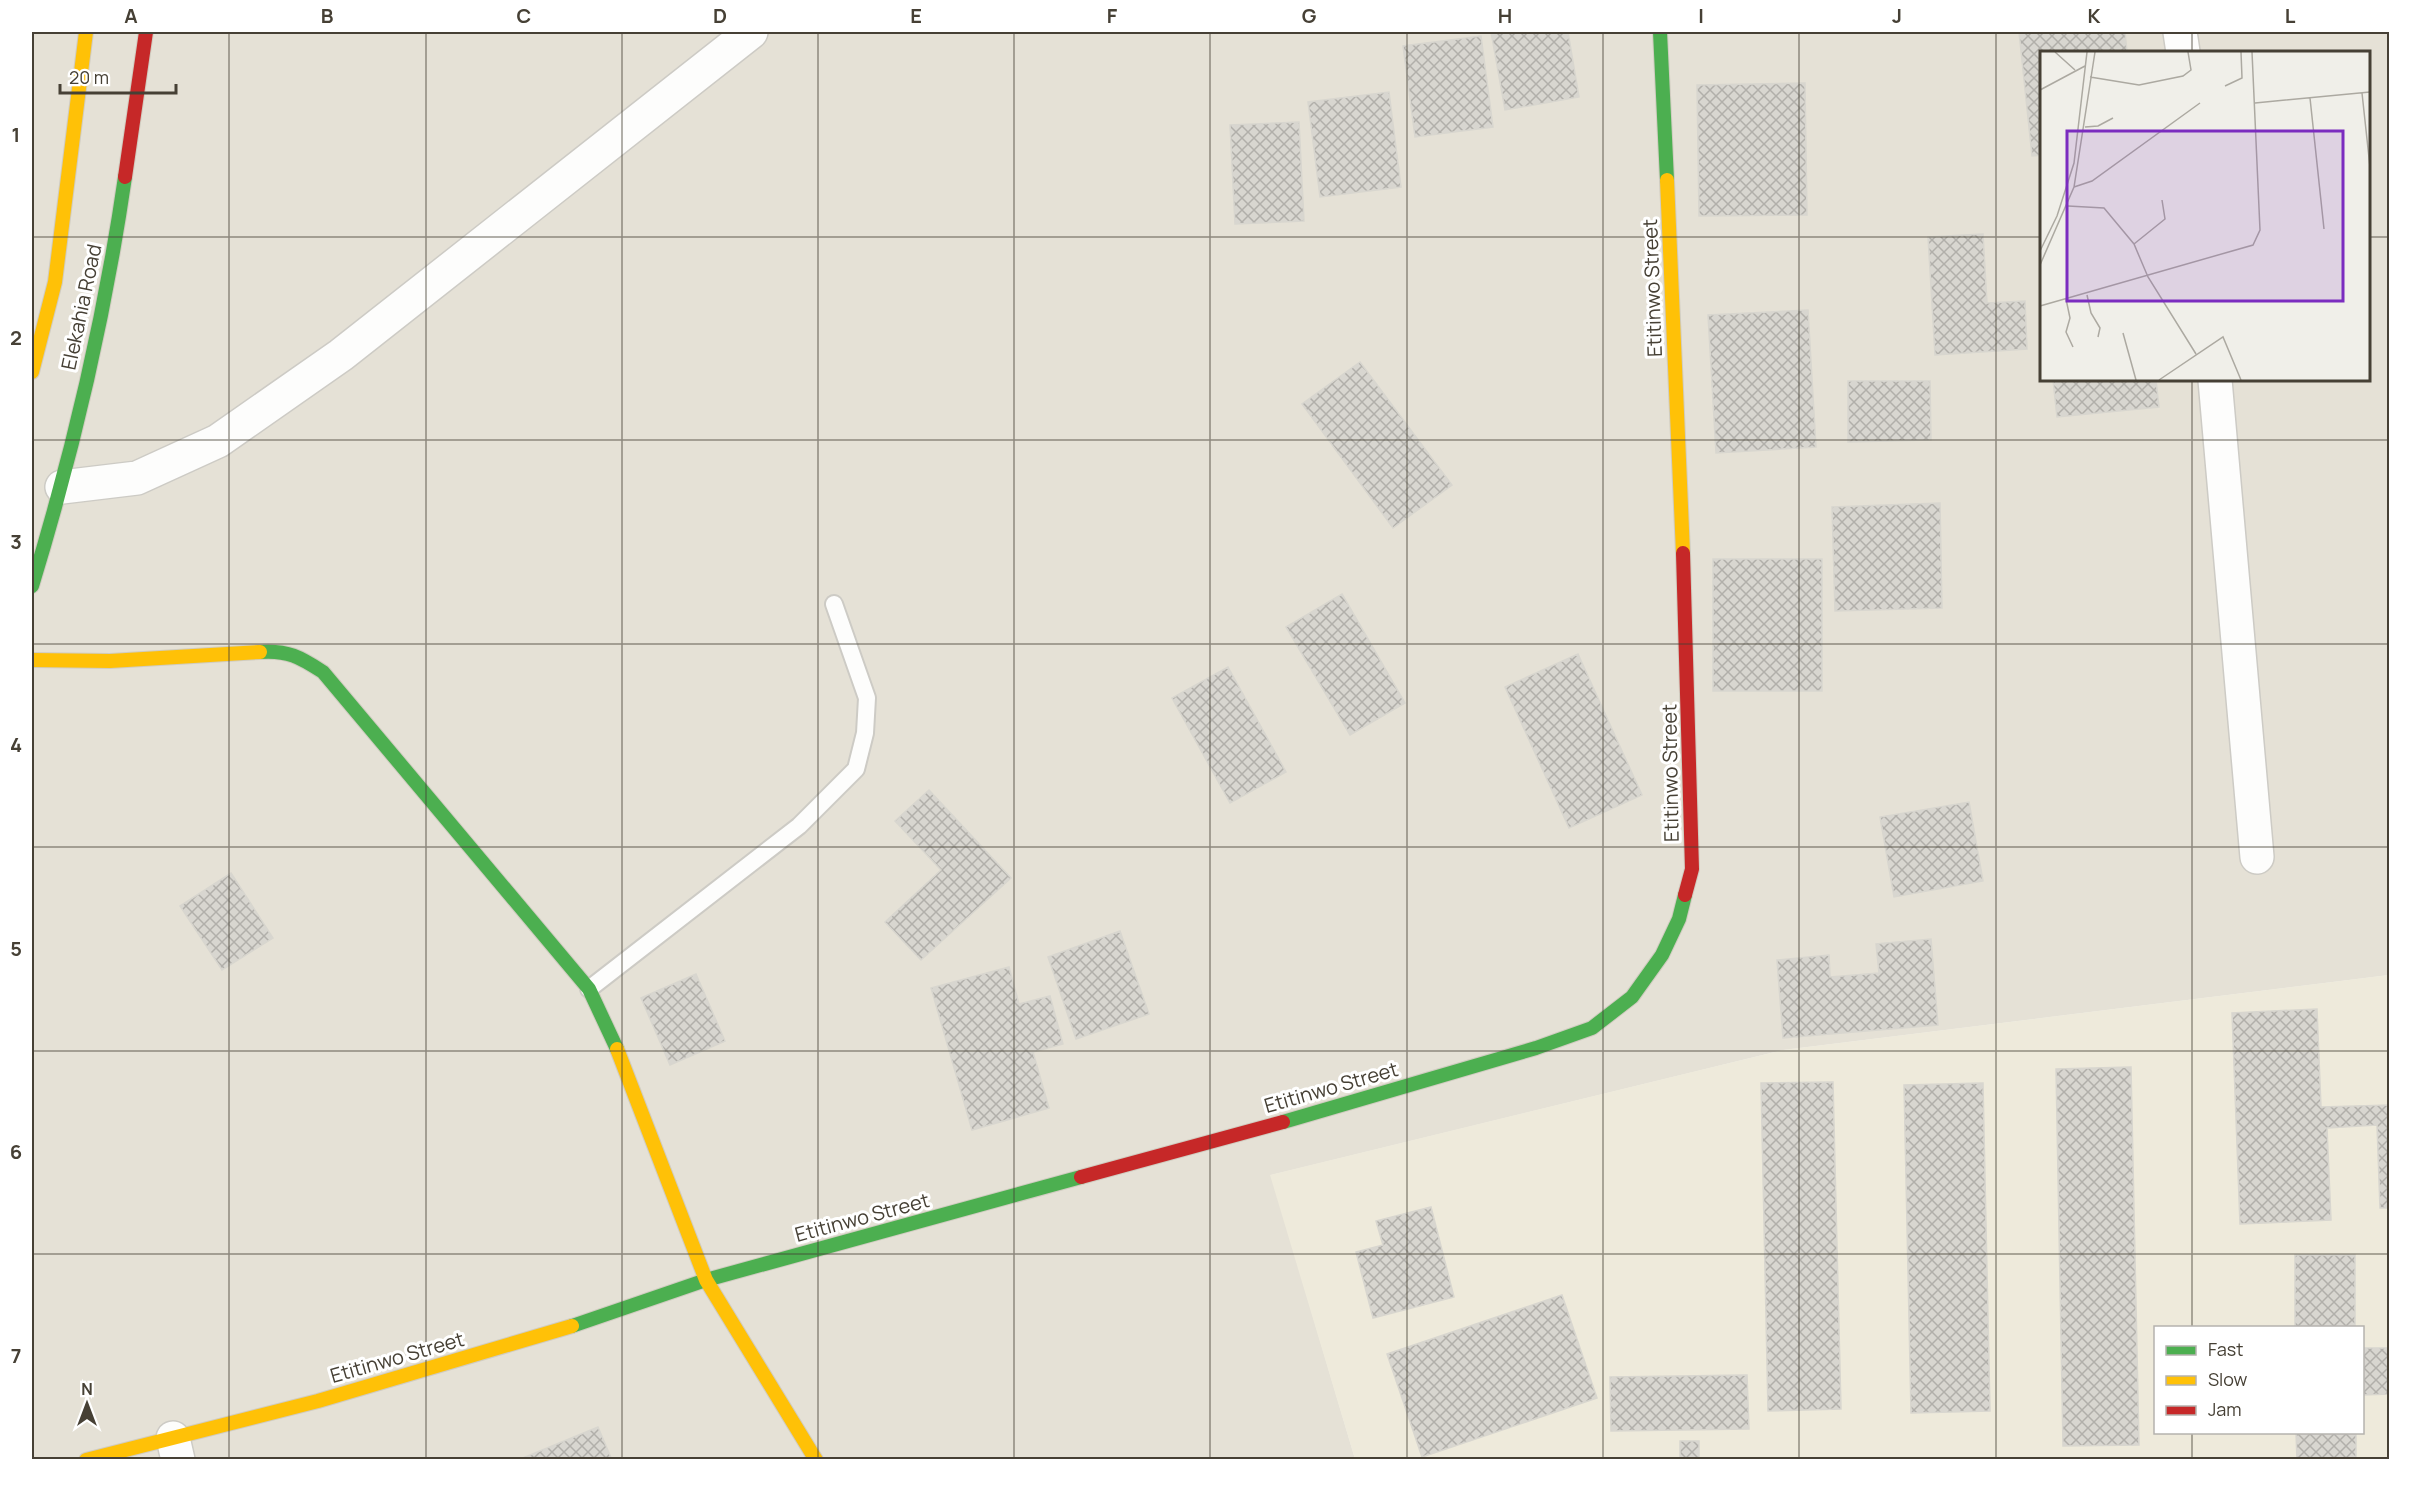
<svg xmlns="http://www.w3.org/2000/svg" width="2421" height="1491" viewBox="0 0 2421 1491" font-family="Manrope,sans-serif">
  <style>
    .residential { fill: #e5e1d6; fill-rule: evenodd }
    .education { fill: #eeeadb; fill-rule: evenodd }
    .building { fill: url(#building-cross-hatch); stroke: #d8d6cf; stroke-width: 1.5 }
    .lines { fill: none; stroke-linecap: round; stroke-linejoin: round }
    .lane-casing { stroke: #cdcbc5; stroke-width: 20 }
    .street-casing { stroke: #cdcbc5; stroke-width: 36 }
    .fast-casing { stroke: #d0ccc0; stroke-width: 16 }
    .slow-casing { stroke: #d0ccc0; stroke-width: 16 }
    .jam-casing { stroke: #d0ccc0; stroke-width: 16 }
    .lane { stroke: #fdfdfc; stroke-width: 16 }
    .street { stroke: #fdfdfc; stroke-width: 33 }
    .fast { stroke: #4caf50; stroke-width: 14 }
    .slow { stroke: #ffc107; stroke-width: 14 }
    .jam { stroke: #c62828; stroke-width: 14 }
    .grid { fill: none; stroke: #464035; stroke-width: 1.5; stroke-opacity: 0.55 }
    .labels { text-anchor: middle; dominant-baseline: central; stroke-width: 6; stroke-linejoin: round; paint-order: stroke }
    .street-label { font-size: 20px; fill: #464035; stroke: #fff }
    .inset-road { fill: none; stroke: #aca9a1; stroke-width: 1.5 }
    .view { fill: #7b2cbf; fill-opacity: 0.15; stroke: #7b2cbf; stroke-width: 3 }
    .inset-edge { fill: none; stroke: #464035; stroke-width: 3 }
    .neatline { fill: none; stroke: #464035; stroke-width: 2 }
    .grid-label { font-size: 20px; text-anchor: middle; font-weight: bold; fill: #464035 }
  </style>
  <defs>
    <pattern id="building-cross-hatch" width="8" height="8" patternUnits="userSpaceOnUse" patternTransform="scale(1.5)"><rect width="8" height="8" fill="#d8d6d0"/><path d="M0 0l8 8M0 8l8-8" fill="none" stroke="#b1afaa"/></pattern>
  </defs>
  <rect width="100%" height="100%" fill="#f0efe9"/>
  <path class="residential" d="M32 32H2389V975L1783 1050 1271 1175 1355 1459H32ZM2042 52H2368V380H2042Z"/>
  <path class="education" d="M2389 975V1459H1355L1270 1175 1783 1050ZM2156 1328H2362V1432H2156Z"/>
  <path class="building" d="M1491 32H1568L1579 97 1505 110Z
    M2019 32H2125L2127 52H2042V155L2032 156Z
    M1481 36 1493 127 1415 137 1403 46Z
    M1805 83 1807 215 1699 216 1697 85Z
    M1389 92 1401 187 1320 197 1308 102Z
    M1299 122 1304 221 1235 224 1230 125Z
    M1983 234 1987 303 2025 301 2027 349 1935 355 1928 237Z
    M1808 310 1816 447 1716 453 1708 315Z
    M1360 362 1452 485 1393 528 1302 404Z
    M2053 380H2156L2159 407 2057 417Z
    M1848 381H1930L1931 440 1848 442Z
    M1940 503 1942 608 1835 611 1832 507Z
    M1713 559H1822V691H1713Z
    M1342 594 1405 703 1350 735 1286 627Z
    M1578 654 1642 795 1569 828 1505 687Z
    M1228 667 1286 772 1230 803 1172 698Z
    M929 790 1011 878 921 960 885 922 941 870 895 821Z
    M1969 802 1983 881 1894 897 1880 817Z
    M231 873 273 938 222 970 180 906Z
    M1120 931 1149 1014 1076 1039 1048 957Z
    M1931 939 1938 1025 1783 1038 1777 960 1829 955 1830 977 1879 973 1876 944Z
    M1009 967 1019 1004 1050 996 1063 1044 1033 1052 1049 1108 972 1130 931 988Z
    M696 974 725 1041 670 1065 641 998Z
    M2317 1009 2321 1107 2390 1105V1208H2380L2377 1125 2327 1128 2331 1220 2240 1224 2232 1013Z
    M2131 1067 2139 1445 2063 1446 2056 1069Z
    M1833 1082 1841 1409 1768 1411 1761 1083Z
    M1983 1083 1990 1411 1911 1413 1904 1085Z
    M1431 1207 1454 1297 1373 1318 1356 1252 1383 1245 1376 1221Z
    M2295 1255H2355V1328H2295Z
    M1562 1295 1597 1398 1422 1457 1387 1354Z
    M2362 1348H2390V1394L2362 1395Z
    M1747 1375 1749 1429 1611 1431 1610 1377Z
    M598 1427 612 1460H518Z
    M2296 1432H2356V1460H2297Z
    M1680 1441H1699V1460H1680Z"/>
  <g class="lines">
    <g class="lane-casing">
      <path id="lane" d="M589 989 799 826 856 769 865 733 867 698 834 604"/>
    </g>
    <g class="street-casing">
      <path id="street" d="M2180 32 2183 52
        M2215 380 2257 857
        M62 487 137 478 218 441 341 355 751 32
        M173 1438 178 1460"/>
    </g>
    <g class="fast-casing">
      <path id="fast" d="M1660 32 1667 180
        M32 586C73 452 105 315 125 177
        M260 652C288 650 300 657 323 672L589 989 617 1049
        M1283 1122 1536 1048 1592 1028 1632 997 1662 955 1679 919 1685 895
        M572 1326 706 1280 1081 1177"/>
    </g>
    <g class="slow-casing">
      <path id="slow" d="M1667 180 1683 553
        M32 372 55 282 86 32
        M32 660 110 661 260 652
        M617 1049 706 1280 816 1460
        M86 1460 318 1401 572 1326"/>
    </g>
    <g class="jam-casing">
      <path id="jam" d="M125 177 146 32
        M1683 553 1692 869 1685 895
        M1081 1177 1283 1122"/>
    </g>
    <use href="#lane" class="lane"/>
    <use href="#street" class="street"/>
    <use href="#fast" class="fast"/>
    <use href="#slow" class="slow"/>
    <use href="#jam" class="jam"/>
  </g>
  <path class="grid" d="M229 32V1460M426 32V1460M622 32V1460M818 32V1460M1014 32V1460M1210 32V1460M1407 32V1460M1603 32V1460M1799 32V1460M1996 32V1460M2192 32V52M32 237H2042M2368 237H2390M2192 380V1328M32 440H2390M32 644H2390M32 847H2390M32 1051H2390M32 1254H2390M2192 1432V1460"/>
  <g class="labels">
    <g class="street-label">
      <text transform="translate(1652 288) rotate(-92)">Etitinwo Street</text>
      <text transform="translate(81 307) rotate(-78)">Elekahia Road</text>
      <text transform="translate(1670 773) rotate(-91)">Etitinwo Street</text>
      <text transform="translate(1331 1087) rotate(-16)">Etitinwo Street</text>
      <text transform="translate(862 1217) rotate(-15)">Etitinwo Street</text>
      <text transform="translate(397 1357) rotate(-16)">Etitinwo Street</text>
    </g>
  </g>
  <g transform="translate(2040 51)">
    <rect width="330" height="330" fill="#f0efe9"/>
    <path class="inset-road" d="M15 1 35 19M50 26 99 34 143 25 151 19 148 1M185 35 202 27 201 1M0 39 45 15M322 42 330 116M270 47 284 178M215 52 330 41M45 76 58 75 73 67M34 136 52 130 160 52M28 155 64 157 94 193 108 226 156 303M94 193 125 168 122 149M0 200 17 165 34 112 47 1M0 214 34 136 55 1M47 244 51 262 60 277 58 286M26 248 30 267 26 281 33 296M0 255 213 194 220 179 212 1M83 282 96 329M119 329 183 286 201 329"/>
    <path class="view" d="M27 80H303V250H27Z"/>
    <rect width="330" height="330" class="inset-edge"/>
  </g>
  <rect width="2421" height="1491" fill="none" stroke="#ffffff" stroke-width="66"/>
  <rect x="2154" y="1326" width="210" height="108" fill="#ffffff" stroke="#b5b3ae" stroke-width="1.5"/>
  <rect x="2166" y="1346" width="30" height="9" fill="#4caf50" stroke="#b5b3ae" stroke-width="1.5"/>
  <text x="2208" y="1356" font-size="18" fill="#464035">Fast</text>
  <rect x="2166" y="1376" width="30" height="9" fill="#ffc107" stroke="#b5b3ae" stroke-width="1.5"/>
  <text x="2208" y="1386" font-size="18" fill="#464035">Slow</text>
  <rect x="2166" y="1406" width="30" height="9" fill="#c62828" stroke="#b5b3ae" stroke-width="1.5"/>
  <text x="2208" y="1416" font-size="18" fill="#464035">Jam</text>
  <g transform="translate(87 1404)" stroke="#ffffff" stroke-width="4.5" paint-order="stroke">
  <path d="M0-4.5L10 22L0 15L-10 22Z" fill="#464035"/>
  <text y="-9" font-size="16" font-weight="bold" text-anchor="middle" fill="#464035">N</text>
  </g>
  <path d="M60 84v9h116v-9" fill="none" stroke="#464035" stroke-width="3"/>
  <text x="69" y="84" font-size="18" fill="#464035" stroke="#ffffff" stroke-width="4.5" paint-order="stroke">20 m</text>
  <rect x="33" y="33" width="2355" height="1425" class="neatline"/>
  <g class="grid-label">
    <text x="131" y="23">A</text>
    <text x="327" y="23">B</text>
    <text x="524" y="23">C</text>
    <text x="720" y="23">D</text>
    <text x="916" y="23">E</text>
    <text x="1112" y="23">F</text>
    <text x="1309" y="23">G</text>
    <text x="1505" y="23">H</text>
    <text x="1701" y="23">I</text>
    <text x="1897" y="23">J</text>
    <text x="2094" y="23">K</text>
    <text x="2290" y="23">L</text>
    <text x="16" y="142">1</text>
    <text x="16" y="345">2</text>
    <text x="16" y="549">3</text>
    <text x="16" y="752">4</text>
    <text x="16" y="956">5</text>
    <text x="16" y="1159">6</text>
    <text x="16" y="1363">7</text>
  </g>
</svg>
